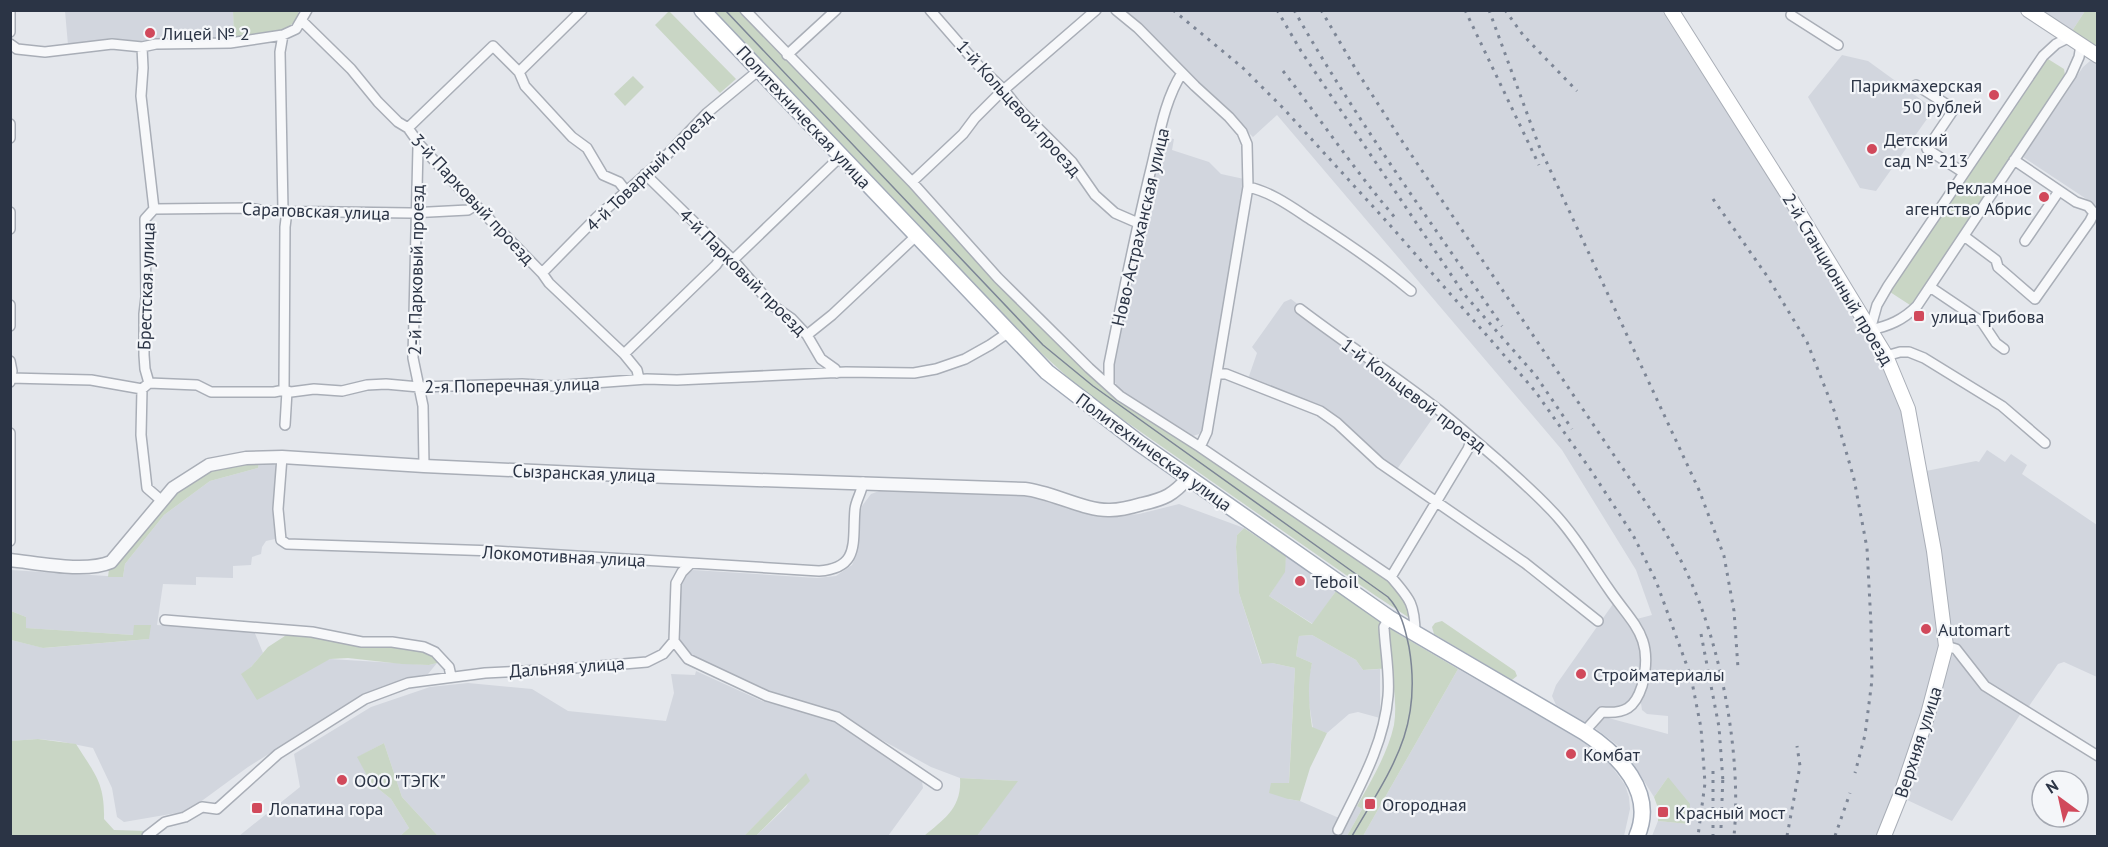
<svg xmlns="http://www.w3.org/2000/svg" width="2108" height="847" viewBox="0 0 2108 847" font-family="'PT Sans',sans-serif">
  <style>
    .built { fill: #d2d6de }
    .green { fill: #c9d6c5 }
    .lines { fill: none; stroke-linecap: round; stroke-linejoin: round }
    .minor-casing { stroke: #a9aeb7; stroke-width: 12 }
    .tertiary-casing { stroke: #a9aeb7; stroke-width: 15 }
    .secondary-casing { stroke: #a9aeb7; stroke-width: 16 }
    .primary-casing { stroke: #a3abb8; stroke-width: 18 }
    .minor { stroke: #f7f8fa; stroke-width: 9 }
    .tertiary { stroke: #f7f8fa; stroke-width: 12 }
    .secondary { stroke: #fff; stroke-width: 14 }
    .primary { stroke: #fff; stroke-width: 15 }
    .tram { stroke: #7d8696; stroke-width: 1.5 }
    .rail { stroke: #7d8696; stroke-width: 3; stroke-dasharray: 3 6; stroke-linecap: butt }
    .poi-dot { fill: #d1495b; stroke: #f4f6f9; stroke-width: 2 }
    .labels { text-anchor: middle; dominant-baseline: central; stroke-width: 4.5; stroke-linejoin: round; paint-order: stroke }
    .poi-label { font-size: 18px; fill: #2b3445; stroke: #f4f6f9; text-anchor: start }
    .street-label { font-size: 18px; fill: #2b3445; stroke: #f4f6f9 }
  </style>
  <rect width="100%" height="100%" fill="#e4e7ec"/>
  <path class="built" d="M65 11H233L234 38 68 45Z
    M1122 11H1662L1805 234 1882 360 1904 411 1921 500 1940 642 1934 677 1894 801 1878 836H1652L1658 821 1688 824 1668 777 1654 797 1629 757 1617 745 1595 728 1594 724 1601 716 1668 734V716L1647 714 1642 710 1641 703 1648 662 1633 620 1652 615 1636 570 1562 450 1277 115 1253 137Z
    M2040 11H2085L2072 31Z
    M1842 55 1868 61 1934 109 1876 191 1860 188 1808 97Z
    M2090 61 2097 63V206L2023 157 2083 67Z
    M1163 137 1174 139 1172 150 1209 162 1221 174 1244 179 1213 364 1212 383 1203 429 1199 434 1193 436H1188L1123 392 1116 385 1113 376V365Z
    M1291 299 1437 412 1395 472 1340 421 1248 379 1257 353 1252 347 1284 302Z
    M1987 450 2005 462 2011 454 2027 465 2022 474 2097 525V677L2064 662 2058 664 2027 709 1987 684 1953 641 1951 635 1926 471 1976 461 1979 462Z
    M259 463H272L276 466 275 513 277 535 275 539 266 541 262 547 261 554 252 557 251 565 233 566V578L196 577V585L163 584 157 625 254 631 263 653 251 667 319 663 330 659 429 665 437 663 428 674 402 680 361 696 248 767 188 811 124 822 117 817 112 788 93 748 58 741 38 739 11 741V640L44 648 149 639 133 635 25 628 26 617 11 611 10 570 123 577 125 564 164 515 210 481 258 468Z
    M882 490 1040 495 1079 509 1109 517 1139 514 1179 504 1244 528 1237 535 1236 547 1239 593 1261 663H1272L1295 668 1288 799 1300 801 1339 818 1357 806 1362 809 1347 836H977L1017 781 960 778 931 767 869 733 840 715 771 692 693 657 684 648 679 637 681 583 687 574 693 570 817 578 836 576 852 565 856 556 859 515 862 506 871 494Z
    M1286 556 1336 591 1313 624 1269 596 1284 572Z
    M1613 604H1616L1643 646 1639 683 1630 702 1624 707 1585 723 1556 705 1552 696 1556 685Z
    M1312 635 1356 660 1363 670 1380 669V718L1358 712 1349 714 1327 733 1313 728 1309 703V676L1312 663 1296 656 1299 636Z
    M1951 655H1957L2021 713 1952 821 1905 799Z
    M1458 669 1579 739 1608 761 1625 785 1629 797 1630 809 1624 836H1363Z
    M696 671 762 701 820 715 840 724 922 782 923 788 888 836H756L786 807 806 774 744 836H438L402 797 384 743 358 757 371 783 391 799 409 828 400 836H239L300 787 294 754 371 707 430 687 468 683 532 689 568 711 666 721 674 693 671 674 695 675Z"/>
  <path class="green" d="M233 11H298L299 17C282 38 260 35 234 38Z
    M669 11 736 79 720 93 655 25Z
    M715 11H741L852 125 863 140 908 183 937 218 975 257 1120 399 1390 582C1399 593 1408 602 1410 616L1408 617 1376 596 1085 393 1038 350Z
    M2085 11H2097V48L2072 31Z
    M2048 59 2064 69 2065 75 1912 304 1910 305 1890 292V289L2044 60Z
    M633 76 644 87 625 106 614 94Z
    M245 463H259L258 468 210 481 164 515 125 564 123 577H108L109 569 175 492 211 470Z
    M1244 528 1286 556 1285 572 1269 596 1312 624 1336 591 1397 633 1458 669 1363 836H1347L1362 809 1357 806C1371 781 1388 753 1394 725 1397 706 1394 687 1391 668L1363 670 1356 660 1312 635 1299 636 1296 656 1312 663C1307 685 1309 705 1312 727L1327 733 1310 768 1300 801 1288 799 1269 793 1271 783H1289L1295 668 1272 663 1262 664 1239 593 1236 547 1237 535Z
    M11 611 26 617V628L133 635 134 625H151L149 639 43 648 11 640Z
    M1442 621 1515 671 1517 676 1512 680 1434 634 1432 627 1435 623Z
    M288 634 391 645 423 650 436 657 437 663 429 665 402 664 348 658 330 659 257 700 241 674 251 667 268 647Z
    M38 739 76 744C94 773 105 782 104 819L114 830 147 831 143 836H11L10 741Z
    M384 743 402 797 438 836H400L409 828 391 799 371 783 357 757Z
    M806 773 810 781 756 836H744Z
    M1668 777 1690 804 1688 824 1658 821V808L1654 797Z
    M960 778 1018 781 977 836H924C944 819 962 808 960 778Z"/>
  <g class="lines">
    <g class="minor-casing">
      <path id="minor" d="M745 10 912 182 998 278 1089 368 1120 396 1200 447 1391 577C1410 599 1415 604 1415 634
        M930 10 977 64 1004 90 1019 109 1072 162 1095 195 1115 213 1138 223
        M1116 10 1138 28 1195 86 1229 117 1242 132 1247 144 1248 187 1207 432 1200 447
        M10 12V32
        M1791 15 1838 45
        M302 21 351 69 378 102 398 122 408 128 420 145 459 188 542 273 549 283 624 354 637 370 639 379
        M283 35 280 52 283 210
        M2070 37 2056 44 2043 56 1888 286 1877 305 1870 330C1889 326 1903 320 1917 306L2071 75 2079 57 2081 45
        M10 44 17 49 45 52 112 44 142 47 156 44 230 43 283 35 296 29 307 10
        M142 47 143 68 141 96 154 209 145 219 146 297 144 314V355L145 369 149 383
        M787 55 836 10
        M519 72 582 10
        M1916 85 1954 109 1927 149 1964 173
        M10 124V138
        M408 128 493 46 519 72 525 86 572 137 587 148 603 175 619 182 626 191
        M420 145 418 147 413 358 423 406 424 466
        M645 174 733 260 772 305 792 319 807 335 821 359 835 369 837 373
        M912 182 963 134 975 118 999 94 1096 10
        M1248 187C1272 192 1293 208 1313 221 1347 243 1380 265 1411 291
        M154 209 249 208 265 211 410 213 468 210 476 205
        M10 212V229
        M1964 236 1996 260 1998 267 2035 299 2090 221 2094 213 2088 206 2076 202 2014 160
        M2025 241 2059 191
        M733 260 841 156
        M542 273 597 217 661 161 707 113 759 70
        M1930 287 1982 322 1996 343 2004 349
        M10 305V326
        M1300 309C1346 344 1394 375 1440 411 1460 427 1479 444 1499 461 1517 477 1535 493 1552 511 1574 534 1590 562 1608 588 1632 624 1655 636 1642 686 1635 708 1625 714 1602 712L1584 732
        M807 335 832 315 916 236
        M624 354 716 265 725 252
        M1886 356 1900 352H1909L1924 358 2002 406 2045 443
        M10 361 12 371 10 382
        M1217 374H1226L1320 411 1337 423 1380 463 1525 563 1598 621
        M10 378 91 380 142 389 149 383 197 385 211 392H274L284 390 291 392 314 389 342 391 367 385 386 384 419 387 522 384 553 386 647 379 677 380 846 372 914 373 936 369 965 359 990 345 1009 332
        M1109 384V364C1122 299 1135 234 1151 169 1159 137 1164 101 1182 73
        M142 389 141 435 147 488 162 501
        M284 390 285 227 287 211
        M285 425 287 391
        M10 433V541
        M282 457 278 509 281 540 287 544 495 551 819 571C861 568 852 541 855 509 856 500 862 492 863 482
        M1391 577 1468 449 1472 438
        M165 620 312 632 362 642H392L424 647 435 652 449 667 451 676
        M674 641 688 659 767 696 837 717 937 785
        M674 641 676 583 682 572 690 564
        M1946 646 1956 649 1985 686 2098 756
        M1338 830C1359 787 1384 745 1388 696 1390 674 1385 649 1384 627L1389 618
        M147 836 165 822 185 817 202 807 217 809 278 754 365 699 408 683 485 673 564 669 647 662 663 654 674 641"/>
    </g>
    <g class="tertiary-casing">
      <path id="tertiary" d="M10 560C39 563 85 573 111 562L173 488 209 465 246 458 282 457 424 466 642 476 1025 489C1052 492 1085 511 1110 510 1120 510 1132 507 1142 504 1165 499 1173 495 1189 477"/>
    </g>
    <g class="secondary-casing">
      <path id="secondary" d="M1671 10 1790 198 1886 356 1908 409 1934 551 1946 646 1928 714 1902 791 1884 836
        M2028 10 2098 56"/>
    </g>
    <g class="primary-casing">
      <path id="primary" d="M702 10 1047 372 1139 443 1389 618 1584 732C1619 755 1656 792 1637 836"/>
    </g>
    <use href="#minor" class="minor"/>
    <use href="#tertiary" class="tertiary"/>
    <use href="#secondary" class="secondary"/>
    <use href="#primary" class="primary"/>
    <path class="tram" d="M725 10 1043 345 1093 386 1388 597C1401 611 1405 628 1409 647 1423 729 1391 769 1352 836"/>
    <path class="rail" d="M1173 10 1243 68 1284 109 1388 223 1490 339 1535 391 1590 469 1633 535 1656 581 1691 677 1701 728 1705 783 1698 836
      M1277 10 1301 51 1464 294 1536 376 1572 429
      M1294 10C1356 120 1431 222 1502 326
      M1321 10 1358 73 1402 141 1661 525C1669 539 1678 554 1685 569 1721 642 1742 756 1734 836
      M1465 10 1539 165
      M1489 10 1539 146 1699 490 1724 556 1734 611 1738 668
      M1505 10 1523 35 1577 91
      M1283 71C1322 121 1357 174 1398 221
      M1713 199 1767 276 1807 342 1835 413 1854 479 1867 548 1871 624 1872 680 1865 735 1855 773
      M1701 634 1719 727 1723 782
      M1713 771V836
      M1721 828 1723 774
      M1787 836 1800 766 1797 746
      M1835 836 1850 793"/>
  </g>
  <g class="poi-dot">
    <circle cx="150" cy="33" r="6"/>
    <circle cx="1994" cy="95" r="6"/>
    <circle cx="1872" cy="149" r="6"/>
    <circle cx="2044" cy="197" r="6"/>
    <rect x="1913" y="310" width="12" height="12" rx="3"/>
    <circle cx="1300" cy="581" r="6"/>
    <circle cx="1926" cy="629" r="6"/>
    <circle cx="1581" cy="674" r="6"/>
    <circle cx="1571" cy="754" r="6"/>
    <circle cx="342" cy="780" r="6"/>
    <rect x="1364" y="798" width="12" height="12" rx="3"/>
    <rect x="251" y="802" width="12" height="12" rx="3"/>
    <rect x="1657" y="806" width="12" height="12" rx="3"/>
  </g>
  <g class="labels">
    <g class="poi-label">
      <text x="162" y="33">Лицей № 2</text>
      <text x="1982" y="85" text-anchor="end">Парикмахерская<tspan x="1982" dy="21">50 рублей</tspan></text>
      <text x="1884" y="139">Детский<tspan x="1884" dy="21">сад № 213</tspan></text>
      <text x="2032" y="187" text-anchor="end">Рекламное<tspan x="2032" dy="21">агентство Абрис</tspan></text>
      <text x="1931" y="316">улица Грибова</text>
      <text x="1312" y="581">Teboil</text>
      <text x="1938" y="629">Automart</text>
      <text x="1593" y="674">Стройматериалы</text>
      <text x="1583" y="754">Комбат</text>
      <text x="354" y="780">ООО "ТЭГК"</text>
      <text x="1382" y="804">Огородная</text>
      <text x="269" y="808">Лопатина гора</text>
      <text x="1675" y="812">Красный мост</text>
    </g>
    <g class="street-label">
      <text transform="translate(1019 108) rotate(48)">1-й Кольцевой проезд</text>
      <text transform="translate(804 117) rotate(47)">Политехническая улица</text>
      <text transform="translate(649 170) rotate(-44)">4-й Товарный проезд</text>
      <text transform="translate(473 199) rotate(47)">3-й Парковый проезд</text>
      <text transform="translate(316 211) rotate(2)">Саратовская улица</text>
      <text transform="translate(1140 227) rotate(-77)">Ново-Астраханская улица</text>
      <text transform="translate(416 270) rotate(-89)">2-й Парковый проезд</text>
      <text transform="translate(743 272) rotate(45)">4-й Парковый проезд</text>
      <text transform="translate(1838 279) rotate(59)">2-й Станционный проезд</text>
      <text transform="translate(146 286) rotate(-88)">Брестская улица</text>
      <text transform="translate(512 385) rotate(-1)">2-я Поперечная улица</text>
      <text transform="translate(1414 395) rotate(37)">1-й Кольцевой проезд</text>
      <text transform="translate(1154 452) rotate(36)">Политехническая улица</text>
      <text transform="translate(584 473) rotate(2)">Сызранская улица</text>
      <text transform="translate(564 556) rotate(3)">Локомотивная улица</text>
      <text transform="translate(567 667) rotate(-4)">Дальняя улица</text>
      <text transform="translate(1918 742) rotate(-72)">Верхняя улица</text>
    </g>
  </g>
  <rect width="2108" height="847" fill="none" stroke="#2b3445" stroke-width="24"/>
  <g transform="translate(2060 799) rotate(327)"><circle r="28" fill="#f4f6f9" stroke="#a4a8b1" stroke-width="1.5"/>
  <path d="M0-4.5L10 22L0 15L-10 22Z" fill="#d1495b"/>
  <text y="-9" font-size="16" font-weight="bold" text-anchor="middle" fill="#2b3445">N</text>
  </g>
</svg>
